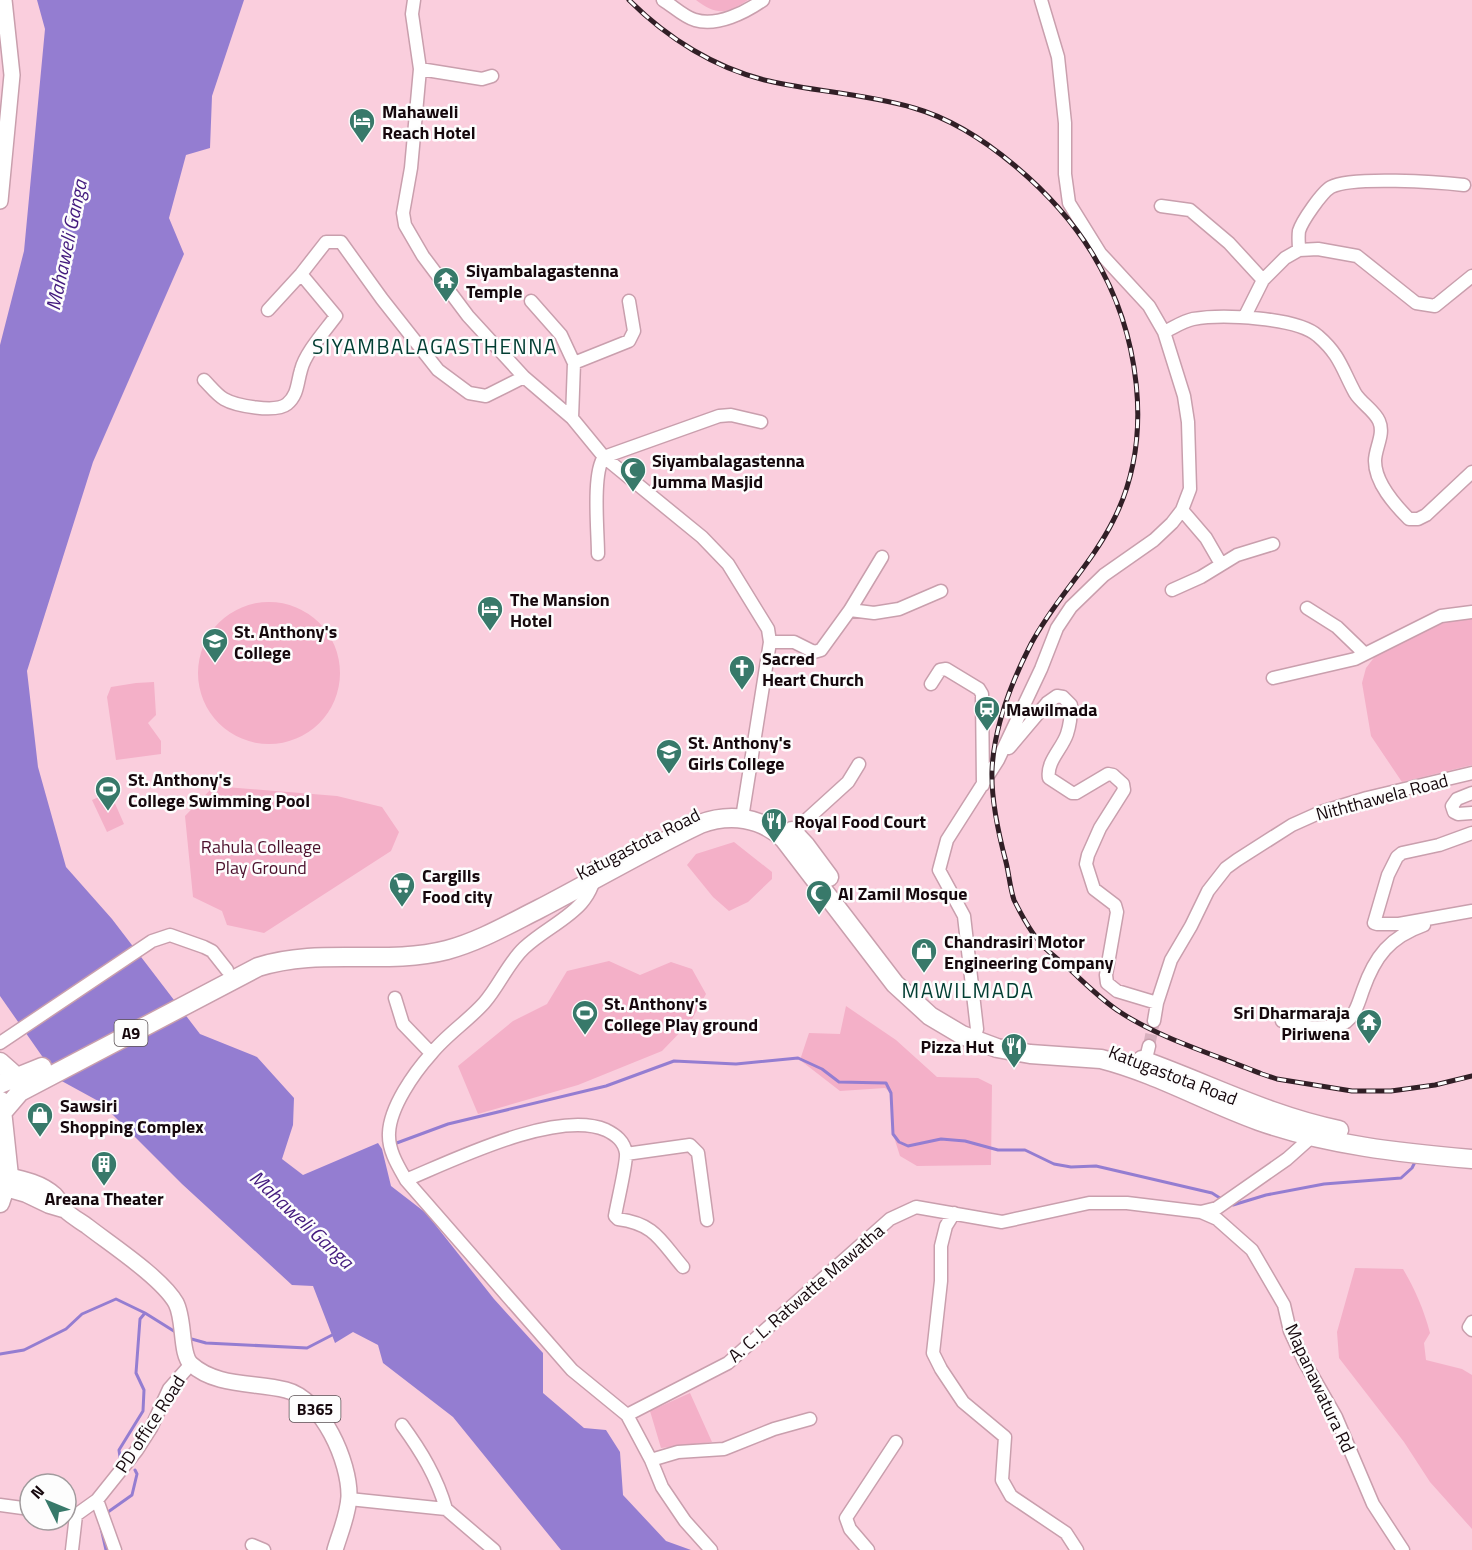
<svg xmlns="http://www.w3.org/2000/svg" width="1472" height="1550" viewBox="0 0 1472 1550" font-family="'Titillium Web',sans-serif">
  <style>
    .green { fill: #f4b0c8 }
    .water { fill: #947dd1 }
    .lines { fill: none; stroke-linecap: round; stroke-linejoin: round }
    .stream { stroke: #947dd1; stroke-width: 3 }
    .minor-tunnel { stroke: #d8b0be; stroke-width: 12; stroke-dasharray: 12 6; stroke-linecap: butt }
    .minor-casing { stroke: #c99fad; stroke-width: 15 }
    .major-casing { stroke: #c99fad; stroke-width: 18 }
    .highway-casing { stroke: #c99fad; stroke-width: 21 }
    .minor { stroke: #fff; stroke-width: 12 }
    .major { stroke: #fff; stroke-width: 15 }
    .highway { stroke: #fff; stroke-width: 18 }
    .rail-casing { stroke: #311f26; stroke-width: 5 }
    .rail { stroke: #fdfdfd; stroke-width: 3; stroke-dasharray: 9; stroke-linecap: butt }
    .labels { text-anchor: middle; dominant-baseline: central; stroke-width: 5; stroke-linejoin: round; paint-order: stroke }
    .shield { fill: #fdfdfd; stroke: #5b5255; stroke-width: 1.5 }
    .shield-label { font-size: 16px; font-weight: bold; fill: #16080d }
    .poi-label { font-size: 18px; font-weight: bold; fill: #16080d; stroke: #fdfdfd; text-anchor: start }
    .street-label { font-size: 18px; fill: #16080d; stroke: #fdfdfd }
    .park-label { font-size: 18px; fill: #4c112d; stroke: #fdfdfd }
    .water-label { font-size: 20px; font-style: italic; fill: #42197d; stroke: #fdfdfd }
    .quarter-label { font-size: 21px; letter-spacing: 1.5px; fill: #013d32; stroke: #fdfdfd }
  </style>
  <rect width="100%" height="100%" fill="#facedd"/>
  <path class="green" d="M696 0H748C727 14 717 16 696 0Z
    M198 673a71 71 0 1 1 142 0a71 71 0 1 1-142 0Z
    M1472 616V765L1402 782 1371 736 1362 683 1366 668 1376 655 1451 617Z
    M154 682 156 715 148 723 161 741V754L116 760 107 697 111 687 136 683Z
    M214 786 337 796 382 807 399 832 391 851 264 933 227 925 222 911 193 897 185 816Z
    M110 792 124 824 107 832 92 800Z
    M734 842 772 872V879L748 902 729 911 713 897 687 865 696 854Z
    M609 961 640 975 671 962 692 969 706 994 691 1021 662 1051 578 1085 478 1114 458 1066 513 1021 547 1004 567 971Z
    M846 1006 896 1040 937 1077 978 1078 992 1085 991 1165 917 1166 900 1156 893 1134 891 1093 885 1088 840 1091 800 1060 809 1033 840 1034Z
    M1355 1268 1403 1269C1415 1289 1424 1310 1430 1333L1424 1343 1426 1360 1462 1369 1472 1375V1529L1430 1482 1404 1442 1339 1358 1337 1332Z
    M690 1393 712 1442 661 1448 650 1411Z"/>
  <path class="water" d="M37 0H244L212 96 210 148 186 155 169 218 184 254 93 462 27 671 38 767 66 867 112 919 200 1034 257 1057 294 1098 293 1125 282 1159 303 1175 378 1143 382 1149 391 1186 426 1213 494 1299 543 1353V1393L584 1428 606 1430 620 1452 623 1495 666 1541 691 1550H561L453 1417 383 1363 378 1345 353 1332 335 1343 313 1286 292 1285 182 1184 100 1102 58 1079 0 996V345L24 251 45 29Z"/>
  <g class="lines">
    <path class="stream" d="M394 1144 448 1124 606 1086 674 1061 736 1064 798 1058 822 1069 839 1082 886 1083 891 1093 893 1134 899 1142 908 1146 941 1139 965 1141 998 1150H1025L1054 1164 1071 1167 1096 1166 1212 1193 1223 1200
      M1229 1203 1233 1205 1266 1195 1324 1184 1401 1178 1412 1168 1416 1160
      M188 1338 206 1343 307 1348 336 1333
      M0 1354 24 1350 66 1329 82 1314 116 1299 145 1313
      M120 1457 119 1450 143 1411 144 1390 136 1373 140 1319 145 1313 177 1333
      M108 1512 132 1495 137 1474 135 1470
      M101 1528 106 1550"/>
    <path class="minor-tunnel" d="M1149 1046 1154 1021"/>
    <g class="minor-casing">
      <path id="minor" d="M414 0 412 14 420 69 411 168 403 213 405 225 423 256 468 316 524 377 572 418 604 457 702 537 728 564 768 629 770 642 742 818
        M663 0C673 6 684 17 695 20 717 27 746 12 763 0
        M420 69 482 79 492 76
        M1161 206 1190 210 1229 243 1263 280
        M1299 250C1299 244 1298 237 1299 231 1302 221 1322 192 1331 187 1351 176 1439 182 1464 185
        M531 301 561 335 574 363 572 418
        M268 310 301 274 326 242H341L382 299 438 370 469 393 486 396 524 377
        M1245 316 1263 280 1285 258 1299 250 1318 249 1357 256 1416 303 1435 306 1472 276
        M1164 332C1173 328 1183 321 1193 319 1221 314 1297 317 1318 336 1340 355 1342 369 1355 393 1361 403 1374 410 1379 421 1385 434 1375 448 1375 461 1375 483 1395 505 1409 519H1418L1426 515 1472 472
        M574 363 629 341 634 331 629 301
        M204 380C210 386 217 395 224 399 236 406 276 413 287 404 298 395 297 383 301 370 305 353 325 331 336 316L301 274
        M1182 510 1206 538 1221 564
        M598 554C598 532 592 473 604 457L719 416 731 415 761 422
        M1172 590 1201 577 1237 555 1273 544
        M1307 608 1337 627 1365 654 1441 616 1472 612
        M850 610 874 613 899 609 941 591
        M770 642H794L814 652 821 650 850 610 882 557
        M1273 678 1355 659 1365 654
        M931 684 940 670 946 669 979 689 982 694 983 785
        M1009 748 1047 703 1057 696 1063 697 1071 705C1071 714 1070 725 1067 734 1062 749 1046 762 1049 778L1072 793H1076L1108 774 1113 775 1123 784 1124 790 1100 828 1088 855 1086 864 1094 889 1115 905 1117 912 1106 975 1107 983 1117 991 1157 1003
        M1472 793 1457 799 1452 806 1454 812 1458 814 1472 813
        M793 832 848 782 859 764
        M1472 833 1439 845 1402 853 1397 857 1388 875 1374 923 1377 924H1399L1472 911
        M596 866C594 911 553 921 524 948 508 963 499 986 484 1003 468 1021 446 1035 431 1054 414 1073 390 1107 389 1133 388 1150 398 1166 406 1180L572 1370 627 1415 651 1460 662 1487 685 1521 711 1550
        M395 998 403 1024 431 1053
        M1154 1021 1157 1003 1171 960 1191 926 1208 891 1226 868 1237 860 1292 825 1321 812 1367 798 1472 773
        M1282 1021C1300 1026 1314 1030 1332 1026 1337 1025 1342 1025 1346 1022 1356 1014 1359 1001 1363 990 1375 956 1390 937 1424 925
        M974 1040 977 1029 964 916 939 870 947 840 998 760 1041 669 1057 628 1071 607 1104 575 1154 540 1172 523 1182 510 1190 489 1188 422 1184 396 1164 332 1149 306 1100 253 1069 203 1065 174V123L1058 57 1041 0
        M0 1043 152 941 170 935 204 947 212 951 227 970
        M1144 1067 1149 1046
        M626 1154 690 1145 698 1153 707 1220
        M406 1180C454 1160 557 1109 606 1130 616 1135 624 1141 626 1153 627 1163 617 1203 615 1216L618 1219C655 1224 660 1240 683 1267
        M1201 1212 1217 1219 1252 1250 1284 1305 1290 1331 1304 1361 1336 1417 1373 1504 1403 1550
        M954 1213 946 1226 941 1246V1281L933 1353 941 1369 963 1402 1005 1437 1002 1480 1011 1496 1066 1533 1077 1550
        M1472 1322 1469 1327 1472 1330
        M627 1415 728 1363 890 1219 916 1207 1002 1222 1089 1203H1127L1201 1212 1217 1208 1287 1159 1315 1134
        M402 1425C421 1451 437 1477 446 1509
        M651 1460 678 1452 724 1449 774 1429 810 1419
        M349 1499 446 1509 494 1550
        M0 1505 30 1509
        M252 1545 264 1550
        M72 1550 76 1515 97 1500
        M115 1550 97 1500 137 1450 151 1428 169 1389 191 1364
        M868 1550 850 1529 846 1518 896 1442"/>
    </g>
    <g class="major-casing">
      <path id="major" d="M0 201 12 75 4 0
        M0 1174C18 1178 40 1181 55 1195 59 1199 61 1205 65 1210 71 1216 80 1221 87 1226 110 1244 162 1278 176 1303 185 1320 180 1354 191 1364 216 1387 255 1382 286 1390 322 1399 350 1462 349 1497 348 1515 340 1533 335 1550
        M0 1187 25 1194 48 1205 65 1210"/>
    </g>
    <g class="highway-casing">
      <path id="highway" d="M792 831 806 846 829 877
        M1142 1060C1209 1084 1270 1116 1339 1130
        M0 1062 18 1078
        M0 1084 42 1067
        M2 1113 20 1092 258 967C320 947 385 966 447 950 480 941 509 924 539 909 593 881 645 850 700 824 730 813 761 817 784 839L895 984 930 1016 962 1035 997 1048 1030 1054 1101 1059C1156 1073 1206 1102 1259 1121 1327 1145 1401 1153 1472 1159
        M0 1203 9 1176 1 1101"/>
    </g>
    <use href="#minor" class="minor"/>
    <use href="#major" class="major"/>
    <use href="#highway" class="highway"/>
    <g class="rail-casing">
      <path id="rail" d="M629 0C667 38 716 69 769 81 817 92 867 94 914 108 981 127 1056 194 1092 253 1139 330 1156 438 1113 521 1091 565 1054 600 1031 644 1012 681 994 727 992 770 991 800 998 832 1006 862 1009 874 1010 888 1014 900 1020 912 1029 929 1038 940 1045 950 1057 958 1066 966 1084 982 1100 999 1120 1012 1161 1039 1216 1055 1262 1074L1277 1079 1352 1091H1391L1435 1085 1472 1076"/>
    </g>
    <use href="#rail" class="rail"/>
  </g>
  <defs>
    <g id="hotel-pin" transform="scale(1.35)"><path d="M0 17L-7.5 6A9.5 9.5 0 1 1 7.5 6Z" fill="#38796a" stroke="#fdfdfd"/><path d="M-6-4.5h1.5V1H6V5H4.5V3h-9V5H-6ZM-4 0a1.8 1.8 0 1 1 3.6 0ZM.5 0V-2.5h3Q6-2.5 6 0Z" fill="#fff"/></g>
    <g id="temple-pin" transform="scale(1.35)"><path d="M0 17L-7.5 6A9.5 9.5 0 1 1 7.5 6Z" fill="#38796a" stroke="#fdfdfd"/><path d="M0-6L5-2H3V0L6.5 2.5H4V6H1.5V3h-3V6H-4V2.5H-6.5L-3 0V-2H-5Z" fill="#fff"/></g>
    <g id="mosque-pin" transform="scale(1.35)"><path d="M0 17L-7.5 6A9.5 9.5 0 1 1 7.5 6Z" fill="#38796a" stroke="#fdfdfd"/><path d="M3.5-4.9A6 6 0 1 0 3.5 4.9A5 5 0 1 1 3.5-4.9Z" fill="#fff"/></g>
    <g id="school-pin" transform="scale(1.35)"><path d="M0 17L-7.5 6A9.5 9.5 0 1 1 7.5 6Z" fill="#38796a" stroke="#fdfdfd"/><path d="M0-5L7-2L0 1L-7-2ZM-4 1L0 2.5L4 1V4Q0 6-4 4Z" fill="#fff"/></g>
    <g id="church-pin" transform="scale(1.35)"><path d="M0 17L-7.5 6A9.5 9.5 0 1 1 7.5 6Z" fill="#38796a" stroke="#fdfdfd"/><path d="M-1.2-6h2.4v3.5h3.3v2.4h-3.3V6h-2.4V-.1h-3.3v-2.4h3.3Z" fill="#fff"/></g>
    <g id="station-pin" transform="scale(1.35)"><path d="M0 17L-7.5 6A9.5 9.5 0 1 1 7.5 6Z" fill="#38796a" stroke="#fdfdfd"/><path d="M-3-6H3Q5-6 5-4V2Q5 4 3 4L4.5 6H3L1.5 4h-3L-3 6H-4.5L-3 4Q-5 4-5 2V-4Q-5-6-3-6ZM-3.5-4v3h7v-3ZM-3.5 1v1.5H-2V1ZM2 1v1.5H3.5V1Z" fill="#fff"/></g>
    <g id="stadium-pin" transform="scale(1.35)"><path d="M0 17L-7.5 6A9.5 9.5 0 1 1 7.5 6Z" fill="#38796a" stroke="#fdfdfd"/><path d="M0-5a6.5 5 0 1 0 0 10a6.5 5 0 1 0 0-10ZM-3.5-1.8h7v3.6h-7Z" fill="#fff"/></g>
    <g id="restaurant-pin" transform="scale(1.35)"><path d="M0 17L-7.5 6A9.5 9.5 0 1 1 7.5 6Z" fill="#38796a" stroke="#fdfdfd"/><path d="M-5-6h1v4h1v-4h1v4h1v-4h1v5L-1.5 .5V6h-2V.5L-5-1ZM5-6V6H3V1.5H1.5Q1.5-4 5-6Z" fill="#fff"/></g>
    <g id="supermarket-pin" transform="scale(1.35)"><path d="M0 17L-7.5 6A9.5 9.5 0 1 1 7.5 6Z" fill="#38796a" stroke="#fdfdfd"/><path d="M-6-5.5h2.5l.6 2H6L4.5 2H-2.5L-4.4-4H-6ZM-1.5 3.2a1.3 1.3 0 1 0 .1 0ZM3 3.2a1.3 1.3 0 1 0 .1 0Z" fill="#fff"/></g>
    <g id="shop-pin" transform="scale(1.35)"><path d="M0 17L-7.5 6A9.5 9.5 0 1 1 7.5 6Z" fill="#38796a" stroke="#fdfdfd"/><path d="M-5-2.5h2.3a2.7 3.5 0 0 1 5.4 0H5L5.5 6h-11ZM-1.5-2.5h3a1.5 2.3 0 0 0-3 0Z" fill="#fff"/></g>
    <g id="building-pin" transform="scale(1.35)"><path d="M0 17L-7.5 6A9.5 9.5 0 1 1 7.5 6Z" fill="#38796a" stroke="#fdfdfd"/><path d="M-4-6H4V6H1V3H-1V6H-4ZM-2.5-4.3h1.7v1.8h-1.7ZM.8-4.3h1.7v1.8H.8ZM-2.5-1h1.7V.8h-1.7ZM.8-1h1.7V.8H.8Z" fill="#fff"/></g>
  </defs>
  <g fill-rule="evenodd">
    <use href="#hotel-pin" x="362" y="121"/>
    <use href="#temple-pin" x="446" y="280"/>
    <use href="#mosque-pin" x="633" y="470"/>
    <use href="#hotel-pin" x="490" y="609"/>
    <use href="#school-pin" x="215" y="641"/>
    <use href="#church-pin" x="742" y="668"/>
    <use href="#station-pin" x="987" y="709"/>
    <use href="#school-pin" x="669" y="752"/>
    <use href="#stadium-pin" x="108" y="789"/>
    <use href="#restaurant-pin" x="774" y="821"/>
    <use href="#supermarket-pin" x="402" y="885"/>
    <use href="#mosque-pin" x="819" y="893"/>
    <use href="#shop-pin" x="924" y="951"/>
    <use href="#stadium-pin" x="585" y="1013"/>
    <use href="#temple-pin" x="1369" y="1022"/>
    <use href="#restaurant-pin" x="1014" y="1046"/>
    <use href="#shop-pin" x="40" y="1115"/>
    <use href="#building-pin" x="104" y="1164"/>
  </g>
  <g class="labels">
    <g class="shield">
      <rect x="114.5" y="1020" width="33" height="26" rx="4.5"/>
      <rect x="289.5" y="1396" width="51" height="26" rx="4.5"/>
    </g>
    <g class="shield-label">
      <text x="131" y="1033">A9</text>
      <text x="315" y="1409">B365</text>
    </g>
    <g class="poi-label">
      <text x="382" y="111">Mahaweli<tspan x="382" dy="21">Reach Hotel</tspan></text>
      <text x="466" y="270">Siyambalagastenna<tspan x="466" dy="21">Temple</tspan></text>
      <text x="652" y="460">Siyambalagastenna<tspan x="652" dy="21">Jumma Masjid</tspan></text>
      <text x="510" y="599">The Mansion<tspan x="510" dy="21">Hotel</tspan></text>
      <text x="234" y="631">St. Anthony's<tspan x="234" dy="21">College</tspan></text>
      <text x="762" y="658">Sacred<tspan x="762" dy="21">Heart Church</tspan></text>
      <text x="1006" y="709">Mawilmada</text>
      <text x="688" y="742">St. Anthony's<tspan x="688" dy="21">Girls College</tspan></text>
      <text x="128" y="779">St. Anthony's<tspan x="128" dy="21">College Swimming Pool</tspan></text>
      <text x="794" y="821">Royal Food Court</text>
      <text x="422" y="875">Cargills<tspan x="422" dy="21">Food city</tspan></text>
      <text x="838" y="893">Al Zamil Mosque</text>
      <text x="944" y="941">Chandrasiri Motor<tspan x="944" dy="21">Engineering Company</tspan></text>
      <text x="604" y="1003">St. Anthony's<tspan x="604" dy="21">College Play ground</tspan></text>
      <text x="1350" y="1012" text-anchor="end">Sri Dharmaraja<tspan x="1350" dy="21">Piriwena</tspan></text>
      <text x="994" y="1046" text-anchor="end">Pizza Hut</text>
      <text x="60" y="1105">Sawsiri<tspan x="60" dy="21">Shopping Complex</tspan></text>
      <text x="104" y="1198" text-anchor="middle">Areana Theater</text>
    </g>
    <g class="street-label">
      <text transform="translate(1382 797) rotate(-15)">Niththawela Road</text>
      <text transform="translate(638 844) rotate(-27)">Katugastota Road</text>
      <text transform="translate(1173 1075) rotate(21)">Katugastota Road</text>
      <text transform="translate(806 1293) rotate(-41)">A. C. L. Ratwatte Mawatha</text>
      <text transform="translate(1320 1388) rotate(65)">Mapanawatura Rd</text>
      <text transform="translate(150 1424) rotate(-57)">PD office Road</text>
    </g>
    <g class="park-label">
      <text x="261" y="846">Rahula Colleage<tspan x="261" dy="21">Play Ground</tspan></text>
    </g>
    <g class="water-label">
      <text transform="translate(66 245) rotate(-78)">Mahaweli Ganga</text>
      <text transform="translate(302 1219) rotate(43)">Mahaweli Ganga</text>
    </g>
    <g class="quarter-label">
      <text x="435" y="346">SIYAMBALAGASTHENNA</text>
      <text x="968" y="990">MAWILMADA</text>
    </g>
  </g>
  <g transform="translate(48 1502) rotate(313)"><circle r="28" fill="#fdfdfd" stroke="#a19b9d" stroke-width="1.5"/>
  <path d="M0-4.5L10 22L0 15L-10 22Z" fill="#38796a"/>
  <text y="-9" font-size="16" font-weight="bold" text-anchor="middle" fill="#16080d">N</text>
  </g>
</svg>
